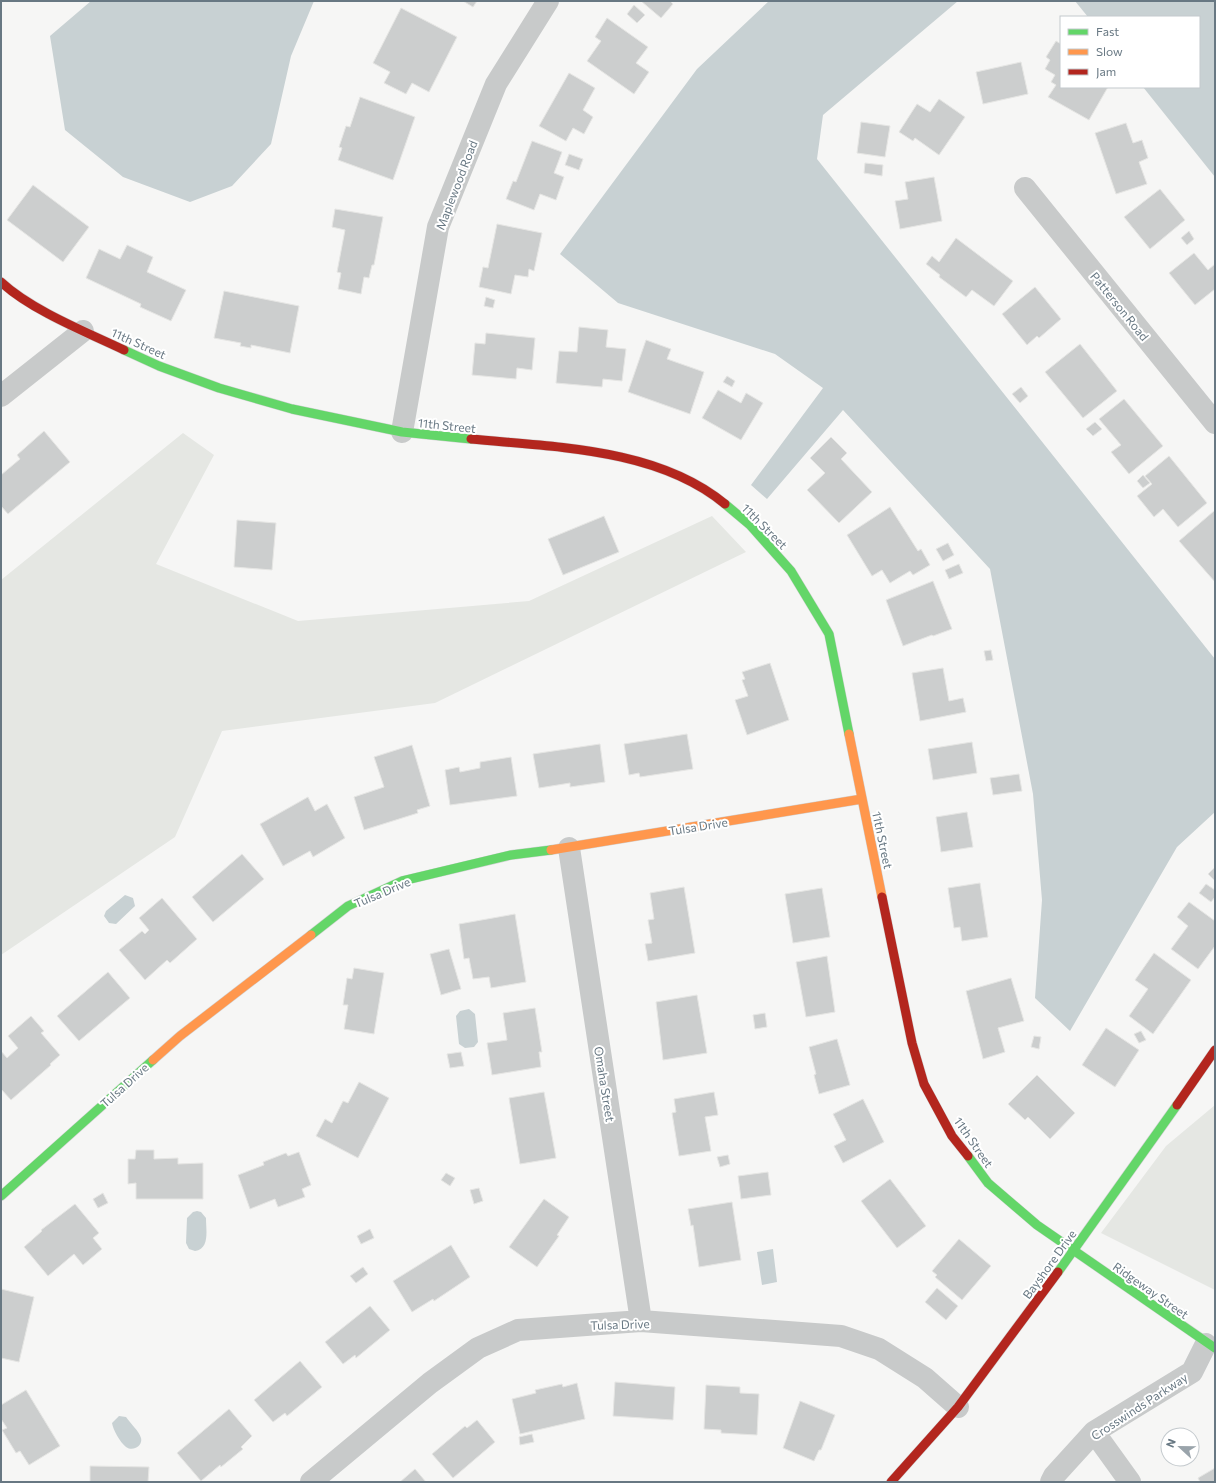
<svg xmlns="http://www.w3.org/2000/svg" width="1216" height="1483" viewBox="0 0 1216 1483" font-family="Commissioner,sans-serif">
  <style>
    .green { fill: #e5e7e3 }
    .water { fill: #c8d1d3 }
    .building { fill: #cccece; stroke: #e6e6e4 }
    .lines { fill: none; stroke-linecap: round; stroke-linejoin: round }
    .fast-casing { stroke: #d1d2d3; stroke-width: 10 }
    .slow-casing { stroke: #d1d2d3; stroke-width: 10 }
    .jam-casing { stroke: #d1d2d3; stroke-width: 10 }
    .street { stroke: #c8caca; stroke-width: 22 }
    .fast { stroke: #63d668; stroke-width: 9 }
    .slow { stroke: #ff974d; stroke-width: 9 }
    .jam { stroke: #b3261e; stroke-width: 9 }
    .labels { text-anchor: middle; dominant-baseline: central; stroke-width: 4; stroke-linejoin: round; paint-order: stroke }
    .street-label { font-size: 12px; fill: #687883; stroke: #fff }
  </style>
  <rect width="100%" height="100%" fill="#f6f6f5"/>
  <path class="green" d="M183 433 214 455 156 564 298 621 529 601 712 516 746 552 435 703 222 731 175 837 1 955V580Z
    M1215 1105V1290L1101 1233 1166 1146Z"/>
  <path class="water" d="M91 1H314L291 56 271 144 232 186 190 202 123 177 65 130 50 36Z
    M769 1H958L823 115 817 159 1215 659V812L1177 847 1070 1031 1035 998 1042 900 1033 794 990 569 843 410 767 499 751 485 823 388 775 354 618 303 560 254 697 69Z
    M1075 1H1215V177L1143 87H1199V17H1088Z
    M125 895 133 898 135 906 116 924 109 923 104 916 106 911Z
    M469 1009 475 1014 478 1042 474 1047 465 1048 459 1044 456 1016 460 1011Z
    M197 1211 201 1212 206 1218C206 1230 210 1249 195 1251L189 1249 186 1243 187 1218 193 1212Z
    M773 1249 777 1282 762 1285 757 1252Z
    M119 1416 126 1417C130 1423 139 1431 141 1438 143 1446 133 1452 126 1447 120 1442 113 1430 112 1423Z"/>
  <path class="building" d="M463 1H477L473 7Z
    M641 1H670L673 4 661 18Z
    M634 5 645 15 637 23 627 14Z
    M401 8 457 37 429 92 412 83 406 94 384 83 390 72 373 63Z
    M607 18 648 47 636 63 649 72 634 94 587 61 601 41 595 37Z
    M1056 41 1061 44V87H1108L1089 120 1048 97 1056 85 1051 82 1055 75 1045 69 1050 60 1046 57Z
    M1021 62 1028 94 983 104 976 72Z
    M569 73 595 88 583 110 593 117 584 134 573 128 566 141 539 126Z
    M360 97 415 117 393 180 338 160 342 148 339 147 346 126 350 127Z
    M939 99 965 117 939 155 915 138 913 141 899 132 917 104 930 112Z
    M861 122 890 126 885 157 857 153Z
    M1126 123 1133 143 1142 140 1148 158 1139 162 1147 184 1116 194 1095 133Z
    M532 141 562 152 554 173 564 177 556 200 540 194 534 210 506 199 513 181 516 182Z
    M569 154 583 159 579 170 565 165Z
    M865 163 883 165 882 176 864 173Z
    M934 177 942 221 900 229 895 201 908 199 905 182Z
    M33 185 89 227 63 262 7 220Z
    M1160 189 1185 220 1150 249 1124 217Z
    M335 209 383 217 374 265H372L369 278 364 277 361 294 338 289 341 273 337 272 345 230 332 227Z
    M497 224 542 233 534 271 529 269 528 277 515 275 511 294 479 287 483 267 488 268Z
    M1189 231 1194 239 1187 245 1181 238Z
    M956 238 1013 281 994 306 972 290 966 297 939 277 940 275 926 264 932 256 939 262Z
    M127 245 153 257 147 272 186 290 171 321 140 307 141 304 86 278 99 249 120 259Z
    M1194 253 1208 270 1215 264V289L1195 305 1169 273Z
    M1035 287 1061 319 1039 338 1037 336 1027 345 1002 314Z
    M224 291 299 306 290 353 251 345V348L240 346 241 343 214 338Z
    M486 297 495 300 493 308 484 306Z
    M579 327 608 330 606 347 626 349 622 381 603 379 602 387 556 383 559 351 577 352Z
    M486 333 535 338 532 370 517 368 516 379 472 375 475 343 485 344Z
    M646 340 671 349 667 359 704 372 690 414 628 392Z
    M1080 344 1117 391 1083 418 1045 372Z
    M727 376 735 381 732 387 723 382Z
    M1021 387 1028 396 1020 403 1012 394Z
    M718 390 741 403 746 393 763 403 741 440 702 418Z
    M1124 399 1163 446 1129 474 1111 452 1121 445 1099 419Z
    M1095 422 1102 429 1093 436 1086 429Z
    M44 431 70 462 8 514 1 506V475L20 459 17 455Z
    M831 437 847 453 841 459 872 492 839 523 807 490 825 473 810 458Z
    M1169 456 1207 503 1178 527 1163 509 1154 517 1137 496 1152 484 1145 476Z
    M1143 475 1150 483 1143 488 1137 481Z
    M890 507 918 551 921 549 930 565 913 575 910 571 890 583 882 570 872 576 847 535Z
    M1214 511 1215 512V582L1179 541Z
    M604 516 619 552 563 575 548 539Z
    M237 520 276 523 272 570 234 567Z
    M948 543 954 555 943 561 936 549Z
    M959 564 963 573 949 579 945 570Z
    M933 581 952 629 933 636 932 635 903 646 886 600Z
    M991 650 993 660 986 661 984 651Z
    M770 663 789 720 747 735 735 700 748 696 742 680 745 679 742 672Z
    M943 668 949 701 963 698 966 712 920 721 912 673Z
    M687 734 693 769 640 777 639 773 629 775 624 744Z
    M972 742 977 773 933 780 928 749Z
    M600 744 605 782 570 787V783L539 788 533 754Z
    M412 745 430 806 417 810 418 813 364 830 354 797 384 787 374 757Z
    M511 757 517 796 450 805 445 770 459 767 460 772 480 768V762Z
    M1019 774 1022 791 993 795 990 778Z
    M308 797 315 811 327 804 345 838 313 857 310 851 283 866 260 824Z
    M967 812 973 847 941 852 936 817Z
    M242 854 264 879 213 922 192 897Z
    M1215 867V881L1208 874Z
    M980 883 988 937 962 941 960 927 954 928 948 888Z
    M1206 884 1215 890V897L1211 902 1199 893Z
    M684 887 695 953 648 961 645 944 652 943 648 920 654 919 650 893Z
    M822 888 830 937 793 943 785 894Z
    M162 898 197 939 170 963 167 960 145 980 119 950 142 931 145 934 149 930 139 918Z
    M1189 902 1215 921V946L1198 969 1171 949 1188 926 1177 917Z
    M515 914 526 982 491 988 489 977 473 979 469 958 464 959 459 924Z
    M449 949 461 989 441 995 430 954Z
    M1154 953 1191 980 1153 1034 1129 1016 1148 989 1135 980Z
    M827 956 835 1012 806 1017 796 962Z
    M354 968 384 973 374 1034 344 1029 348 1005H343L347 978 352 979Z
    M108 972 130 998 79 1041 57 1016Z
    M1011 978 1024 1021 998 1028 1005 1052 983 1059 966 991Z
    M697 995 707 1053 663 1060 656 1002Z
    M535 1008 542 1052H539L541 1067 492 1075 487 1043 507 1040 503 1013Z
    M765 1013 767 1027 755 1029 753 1015Z
    M31 1016 44 1031 41 1033 60 1055 50 1064 51 1065 11 1100 1 1089V1051L7 1058 18 1048 8 1036Z
    M1106 1028 1139 1050 1115 1087 1082 1065Z
    M1141 1031 1146 1040 1139 1043 1134 1034Z
    M1034 1036 1041 1037 1039 1049 1031 1047Z
    M837 1039 850 1085 819 1094 814 1075 816 1074 809 1047Z
    M461 1052 464 1066 450 1068 447 1054Z
    M1037 1075 1075 1113 1050 1139 1028 1117 1025 1120 1008 1104Z
    M359 1082 389 1098 358 1158 316 1136 325 1119 332 1123 343 1101 348 1103Z
    M544 1092 556 1158 520 1164 509 1098Z
    M714 1092 718 1115 705 1117 711 1151 679 1156 672 1113 676 1112 674 1099Z
    M863 1099 884 1142 843 1163 834 1146 846 1140 833 1114Z
    M136 1150H154V1159L178 1158V1164L203 1163V1199H136V1183L128 1184V1159H135Z
    M299 1152 311 1185 302 1189 305 1197 278 1207 275 1199 250 1209 238 1175 264 1165 263 1162 286 1153 288 1156Z
    M728 1155 730 1164 720 1167 717 1157Z
    M768 1172 771 1195 741 1199 738 1176Z
    M446 1173 455 1178 450 1186 441 1180Z
    M890 1179 926 1226 897 1248 861 1201Z
    M479 1188 483 1201 474 1204 470 1190Z
    M103 1193 108 1203 98 1208 93 1199Z
    M544 1199 569 1217 557 1235 559 1236 537 1267 509 1247Z
    M732 1202 741 1260 699 1267 693 1225 691 1226 688 1209Z
    M75 1204 99 1233 93 1238 102 1249 83 1265 74 1254 48 1276 24 1247 42 1231 41 1230Z
    M370 1229 374 1238 361 1244 357 1236Z
    M959 1239 991 1266 962 1300 935 1277 937 1275 932 1271Z
    M451 1245 470 1277 434 1301 433 1299 412 1312 393 1281Z
    M363 1267 368 1274 356 1283 350 1276Z
    M937 1288 958 1306 946 1320 925 1302Z
    M1 1289 34 1297 19 1362 1 1358Z
    M370 1306 390 1330 356 1358 355 1355 343 1364 325 1342Z
    M300 1361 322 1387 287 1416 285 1413 273 1422 254 1400Z
    M615 1382 675 1387 673 1420 613 1416Z
    M577 1383 585 1419 520 1434 512 1399 536 1393 535 1390 562 1384 563 1387Z
    M706 1385 740 1387V1393L759 1394 757 1435 721 1433V1430L704 1429Z
    M26 1390 60 1446 29 1465 20 1451 16 1453 2 1430 7 1428 1 1419V1405Z
    M800 1401 835 1415 821 1450H819L814 1461 783 1448Z
    M229 1409 252 1436 241 1447 243 1449 221 1467 220 1465 201 1481 177 1453Z
    M477 1420 495 1442 453 1478 432 1454 465 1426 467 1428Z
    M532 1434 534 1442 520 1445 519 1437Z
    M90 1466 149 1467 148 1482H90Z
    M1215 1468V1482H1200L1198 1478Z
    M415 1469 426 1482H400Z"/>
  <g class="lines">
    <g class="fast-casing">
      <path id="fast" d="M124 350 159 366 219 388 292 409 402 432 471 439
        M725 504 750 525 791 571 829 634 849 734
        M311 935 348 906 402 881 511 855 551 850
        M968 1156 988 1183 1037 1225 1215 1348
        M1 1196 153 1060
        M1058 1272 1177 1105"/>
    </g>
    <g class="slow-casing">
      <path id="slow" d="M849 734 882 897
        M551 850 862 799
        M153 1060 180 1036 311 935"/>
    </g>
    <g class="jam-casing">
      <path id="jam" d="M1 282C31 310 86 332 124 350
        M471 439C554 447 658 448 725 504
        M882 897 912 1043 924 1084 952 1136 968 1156
        M1177 1105 1215 1050
        M891 1482 958 1407 1058 1272"/>
    </g>
    <path class="street" d="M1025 188 1215 423
      M1 396 83 331
      M402 432 438 227 496 84 548 1
      M569 848 641 1321
      M1094 1432 1130 1482
      M311 1482 430 1383 478 1348 518 1330 641 1321 841 1336 879 1349 925 1378 958 1407
      M1051 1482 1054 1476 1094 1432 1192 1372 1206 1344"/>
    <use href="#fast" class="fast"/>
    <use href="#slow" class="slow"/>
    <use href="#jam" class="jam"/>
  </g>
  <g class="labels">
    <g class="street-label">
      <text transform="translate(456 185) rotate(-69)">Maplewood Road</text>
      <text transform="translate(1120 306) rotate(51)">Patterson Road</text>
      <text transform="translate(139 343) rotate(24)">11th Street</text>
      <text transform="translate(447 425) rotate(6)">11th Street</text>
      <text transform="translate(765 526) rotate(45)">11th Street</text>
      <text transform="translate(698 826) rotate(-9)">Tulsa Drive</text>
      <text transform="translate(883 840) rotate(78)">11th Street</text>
      <text transform="translate(382 892) rotate(-23)">Tulsa Drive</text>
      <text transform="translate(605 1084) rotate(81)">Omaha Street</text>
      <text transform="translate(124 1085) rotate(-42)">Tulsa Drive</text>
      <text transform="translate(974 1142) rotate(55)">11th Street</text>
      <text transform="translate(1049 1264) rotate(-54)">Bayshore Drive</text>
      <text transform="translate(1151 1290) rotate(35)">Ridgeway Street</text>
      <text transform="translate(620 1324) rotate(-2)">Tulsa Drive</text>
      <text transform="translate(1139 1406) rotate(-33)">Crosswinds Parkway</text>
    </g>
  </g>
  <rect width="1216" height="1483" fill="none" stroke="#687883" stroke-width="4"/>
  <rect x="1060" y="16" width="140" height="72" fill="#ffffff" stroke="#c3c9cd"/>
  <rect x="1068" y="29" width="20" height="6" fill="#63d668" stroke="#c3c9cd"/>
  <text x="1096" y="36" font-size="12" fill="#687883">Fast</text>
  <rect x="1068" y="49" width="20" height="6" fill="#ff974d" stroke="#c3c9cd"/>
  <text x="1096" y="56" font-size="12" fill="#687883">Slow</text>
  <rect x="1068" y="69" width="20" height="6" fill="#b3261e" stroke="#c3c9cd"/>
  <text x="1096" y="76" font-size="12" fill="#687883">Jam</text>
  <g transform="translate(1180 1447) rotate(292)"><circle r="19" fill="#ffffff" stroke="#c3c9cd"/>
  <path d="M0-3L7 15L0 10L-7 15Z" fill="#9aa4ab"/>
  <text y="-6" font-size="11" font-weight="bold" text-anchor="middle" fill="#687883">N</text>
  </g>
</svg>
